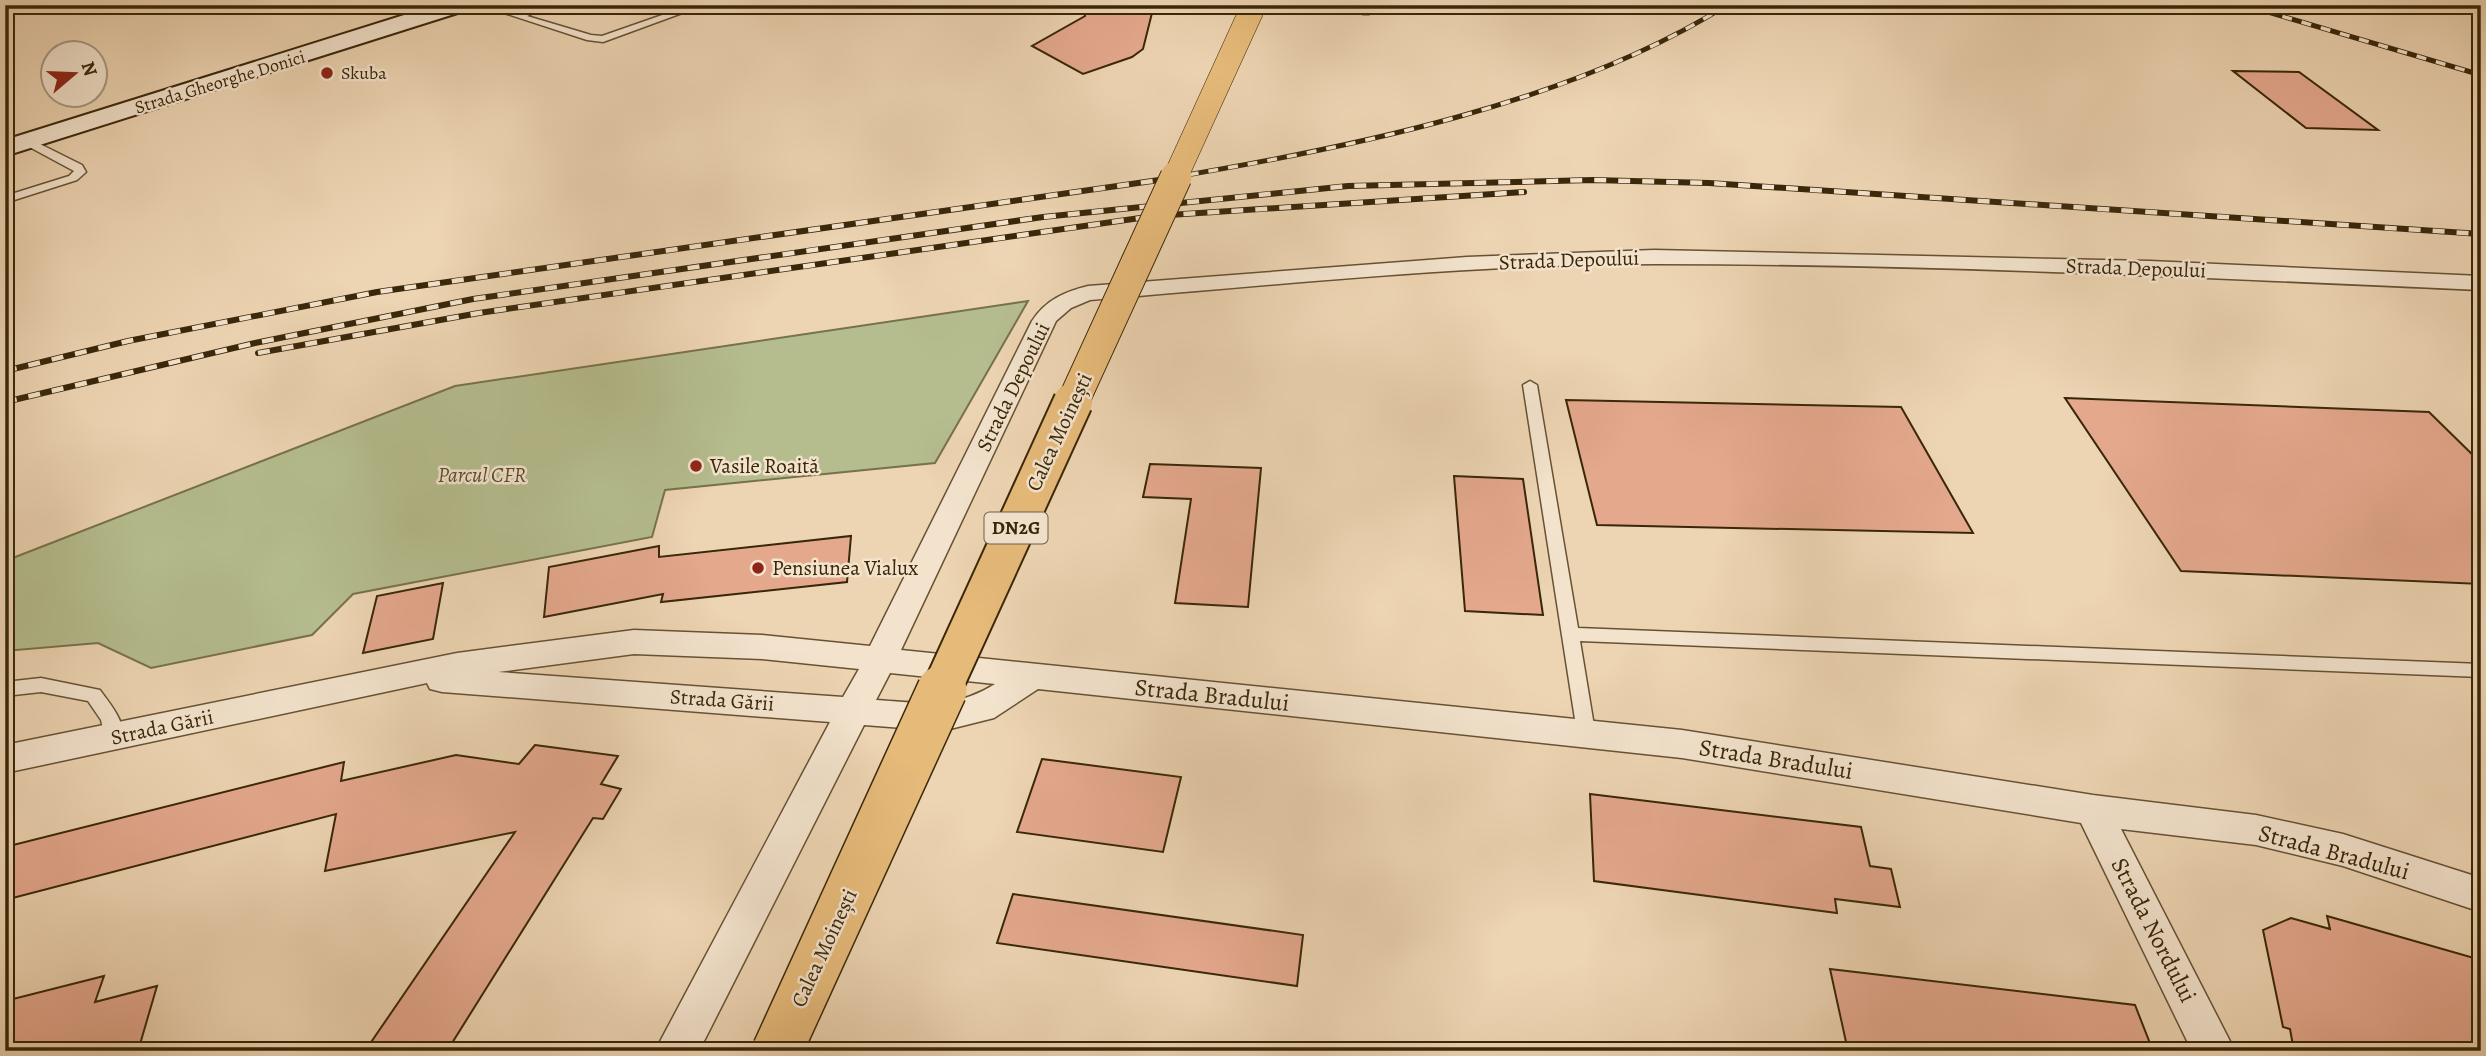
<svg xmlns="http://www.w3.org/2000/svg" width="2486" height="1056" viewBox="0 0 2486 1056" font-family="Alegreya,serif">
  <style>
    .green { fill: #b5bd8e; stroke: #77724c; stroke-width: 2 }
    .building { fill: #e4a88d; stroke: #392709; stroke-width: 2 }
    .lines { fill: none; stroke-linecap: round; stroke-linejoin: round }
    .lane-casing { stroke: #665233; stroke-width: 3 }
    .street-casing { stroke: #665233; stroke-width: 3 }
    .secondary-casing { stroke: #392709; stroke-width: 4 }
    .lane { fill: #f3e3cd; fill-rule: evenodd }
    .street { fill: #f3e3cd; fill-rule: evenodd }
    .secondary { fill: #f3e3cd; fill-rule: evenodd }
    .rail-far1-casing { stroke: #392709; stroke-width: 5 }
    .rail-casing { stroke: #392709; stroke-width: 6 }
    .rail-far1 { stroke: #f3e3cd; stroke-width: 3.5; stroke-dasharray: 10; stroke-linecap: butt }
    .rail { stroke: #f3e3cd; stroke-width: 4.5; stroke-dasharray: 12; stroke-linecap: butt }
    .primary-bridge-far3-casing { stroke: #392709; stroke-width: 25; stroke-linecap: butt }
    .primary-bridge-far2-casing { stroke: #392709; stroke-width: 33; stroke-linecap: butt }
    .primary-bridge-far1-casing { stroke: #392709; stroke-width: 42; stroke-linecap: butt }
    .primary-bridge-casing { stroke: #392709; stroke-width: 52; stroke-linecap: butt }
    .primary-bridge-far3 { stroke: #e6ba79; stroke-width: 24 }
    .primary-bridge-far2 { stroke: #e6ba79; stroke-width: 31 }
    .primary-bridge-far1 { stroke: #e6ba79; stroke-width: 38 }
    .primary-bridge { stroke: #e6ba79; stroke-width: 49 }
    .poi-dot { fill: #8f2418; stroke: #f3e3cd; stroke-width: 2.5 }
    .labels { text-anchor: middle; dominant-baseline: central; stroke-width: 5; stroke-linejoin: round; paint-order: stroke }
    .far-poi-label { font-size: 18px; fill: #392709; stroke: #f3e3cd; text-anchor: start }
    .far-street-label { font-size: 18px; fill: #392709; stroke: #f3e3cd }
    .shield { fill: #f3e3cd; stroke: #715f44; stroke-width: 2 }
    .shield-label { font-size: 19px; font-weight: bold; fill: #392709 }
    .street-label { font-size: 21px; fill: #392709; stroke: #f3e3cd }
    .poi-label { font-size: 21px; fill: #392709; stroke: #f3e3cd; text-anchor: start }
    .park-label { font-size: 21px; font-style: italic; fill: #584c2a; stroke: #f3e3cd }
    .near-street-label { font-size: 24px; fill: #392709; stroke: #f3e3cd }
  </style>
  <rect width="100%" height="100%" fill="#edd4b2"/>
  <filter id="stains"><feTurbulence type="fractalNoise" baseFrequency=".00286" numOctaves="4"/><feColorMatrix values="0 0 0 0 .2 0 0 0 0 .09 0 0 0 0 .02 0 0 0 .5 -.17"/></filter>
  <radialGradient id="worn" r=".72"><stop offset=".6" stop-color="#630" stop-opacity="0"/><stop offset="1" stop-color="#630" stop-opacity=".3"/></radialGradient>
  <path class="green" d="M1028 301 935 463 665 490 652 537 353 594 312 635 151 668 98 643 5 651V561L455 386Z"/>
  <path class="building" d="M1083 5H1154L1143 49 1132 57 1083 74 1032 46 1085 16Z
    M2233 71 2299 72 2378 130 2306 128Z
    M2065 398 2429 412 2481 463V584L2181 571Z
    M1566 400 1901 407 1973 533 1597 525Z
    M1150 464 1261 468 1248 607 1175 603 1191 499 1143 497Z
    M1454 476 1523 479 1543 615 1465 611Z
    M851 536 847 582 661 602 663 594 544 617 549 567 659 546V557Z
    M443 583 433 639 363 653 377 596Z
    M535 745 618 756 601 784 621 789 603 819 593 818 447 1051H365L515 832 325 871 336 814 5 900V847L344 762 341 781 456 755 519 764Z
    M1042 759 1181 777 1163 852 1017 832Z
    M1590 794 1861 827 1870 866 1891 869 1900 907 1835 899 1837 913 1594 881Z
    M1013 894 1303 935 1297 986 997 943Z
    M2327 916 2481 960V1051H2294L2290 1029 2283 1027 2263 930 2291 918 2330 929Z
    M1830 969 2135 1005 2153 1051H1848Z
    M104 976 95 1002 157 986 138 1051H5V1001Z"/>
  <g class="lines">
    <g class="lane-casing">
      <path id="lane" d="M480 5C493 5 509 13 518 13 529 12 538 5 551 5L527 16 591 35 602 36 691 5H704L603 42 587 40Z
        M1363 5H1371L1369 14H1363Z
        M22 139H30L82 165 86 172 77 180 5 203V196L69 176 74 171 22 143Z
        M1530 381 1537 385 1578 628 2481 664V677L1580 641 1595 732 1593 737 1586 739 1579 737 1577 732 1523 385Z
        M41 678 100 690C110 704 129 725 120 742L113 744 106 742 101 720 88 701 41 692 5 696V682Z"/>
    </g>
    <g class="street-casing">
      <path id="street" d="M400 5H425L442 14 434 19Z
        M1654 250 2150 261 2481 276V290C2206 278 1931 264 1656 264 1467 264 1278 285 1090 300L1071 308 1056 321 901 650 1682 730 2093 795 2256 815 2343 834 2481 878V912L2343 866 2256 845 2121 829 2235 1051H2192L2081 823 1682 758 1038 689 994 718 942 731 864 725 699 1051H655L830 722 442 692 430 689 427 683 5 773V745L457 653 634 630 762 635 870 646 1032 321C1046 300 1064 292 1088 286L1467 257ZM634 654 762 659 859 669 843 697 498 672ZM890 673 995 684C953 710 923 703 876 700Z"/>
    </g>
    <g class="secondary-casing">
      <path id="secondary" d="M436 5H470L467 10 5 156V140Z"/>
    </g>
    <use href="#lane" class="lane"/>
    <use href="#street" class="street"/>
    <use href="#secondary" class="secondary"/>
    <g class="rail-far1-casing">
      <path id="rail-far1" d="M2244 5 2481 75
        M1169 178C1349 148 1572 103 1727 5"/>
    </g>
    <g class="rail-casing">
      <path id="rail" d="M258 353 479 313 1154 216 1524 192
        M5 371 128 341 377 292 1180 177
        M5 402 255 343 473 299 1043 217 1348 186 1593 180 1709 183 2481 234"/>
    </g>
    <use href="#rail-far1" class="rail-far1"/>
    <use href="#rail" class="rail"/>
    <g class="primary-bridge-far3-casing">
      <path id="primary-bridge-far3" d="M1175 178 1254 5"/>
    </g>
    <g class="primary-bridge-far2-casing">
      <path id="primary-bridge-far2" d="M1072 404 1176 177"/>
    </g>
    <g class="primary-bridge-far1-casing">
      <path id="primary-bridge-far1" d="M941 691 1073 402"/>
    </g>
    <g class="primary-bridge-casing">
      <path id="primary-bridge" d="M777 1051 942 690"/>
    </g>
    <use href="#primary-bridge-far3" class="primary-bridge-far3"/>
    <use href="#primary-bridge-far2" class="primary-bridge-far2"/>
    <use href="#primary-bridge-far1" class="primary-bridge-far1"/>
    <use href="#primary-bridge" class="primary-bridge"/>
  </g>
  <g class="poi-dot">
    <circle cx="327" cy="73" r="7"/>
    <circle cx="696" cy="466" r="7"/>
    <circle cx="758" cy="568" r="7"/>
  </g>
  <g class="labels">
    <g class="far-poi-label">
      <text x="341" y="73">Skuba</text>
    </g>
    <g class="far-street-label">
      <text transform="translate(220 82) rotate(-17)">Strada Gheorghe Donici</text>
    </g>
    <rect class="shield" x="984.5" y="512.5" width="63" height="31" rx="5"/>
    <g class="shield-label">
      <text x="1016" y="528">DN2G</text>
    </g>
    <g class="street-label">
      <text transform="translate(1569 260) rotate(-2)">Strada Depoului</text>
      <text transform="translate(2136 268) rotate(2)">Strada Depoului</text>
      <text transform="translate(1013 387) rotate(-64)">Strada Depoului</text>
      <text transform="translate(1059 432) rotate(-65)">Calea Moinești</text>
      <text transform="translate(722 700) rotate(4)">Strada Gării</text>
      <text transform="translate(162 727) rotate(-12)">Strada Gării</text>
      <text transform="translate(824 948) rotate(-65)">Calea Moinești</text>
    </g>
    <g class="poi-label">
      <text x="710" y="466">Vasile Roaită</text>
      <text x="772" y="568">Pensiunea Vialux</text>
    </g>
    <g class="park-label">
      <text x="482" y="475">Parcul CFR</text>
    </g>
    <g class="near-street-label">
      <text transform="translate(1212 695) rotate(6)">Strada Bradului</text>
      <text transform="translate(1776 759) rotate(9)">Strada Bradului</text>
      <text transform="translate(2334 852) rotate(15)">Strada Bradului</text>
      <text transform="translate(2154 930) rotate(63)">Strada Nordului</text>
    </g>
  </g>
  <rect width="2486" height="1056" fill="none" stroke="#edd4b2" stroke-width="28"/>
  <rect x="7" y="7" width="2472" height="1042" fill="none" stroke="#392709" stroke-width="3.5"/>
  <rect x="14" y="14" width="2458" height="1028" fill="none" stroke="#392709" stroke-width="2"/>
  <g transform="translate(74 74) rotate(71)"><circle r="33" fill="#f3e3cd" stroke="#a9987f" stroke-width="2"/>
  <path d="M0-5L12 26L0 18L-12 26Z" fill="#8f2418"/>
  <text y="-10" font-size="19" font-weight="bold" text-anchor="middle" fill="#392709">N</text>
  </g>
  <rect width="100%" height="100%" filter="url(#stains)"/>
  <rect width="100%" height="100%" fill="url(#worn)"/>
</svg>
